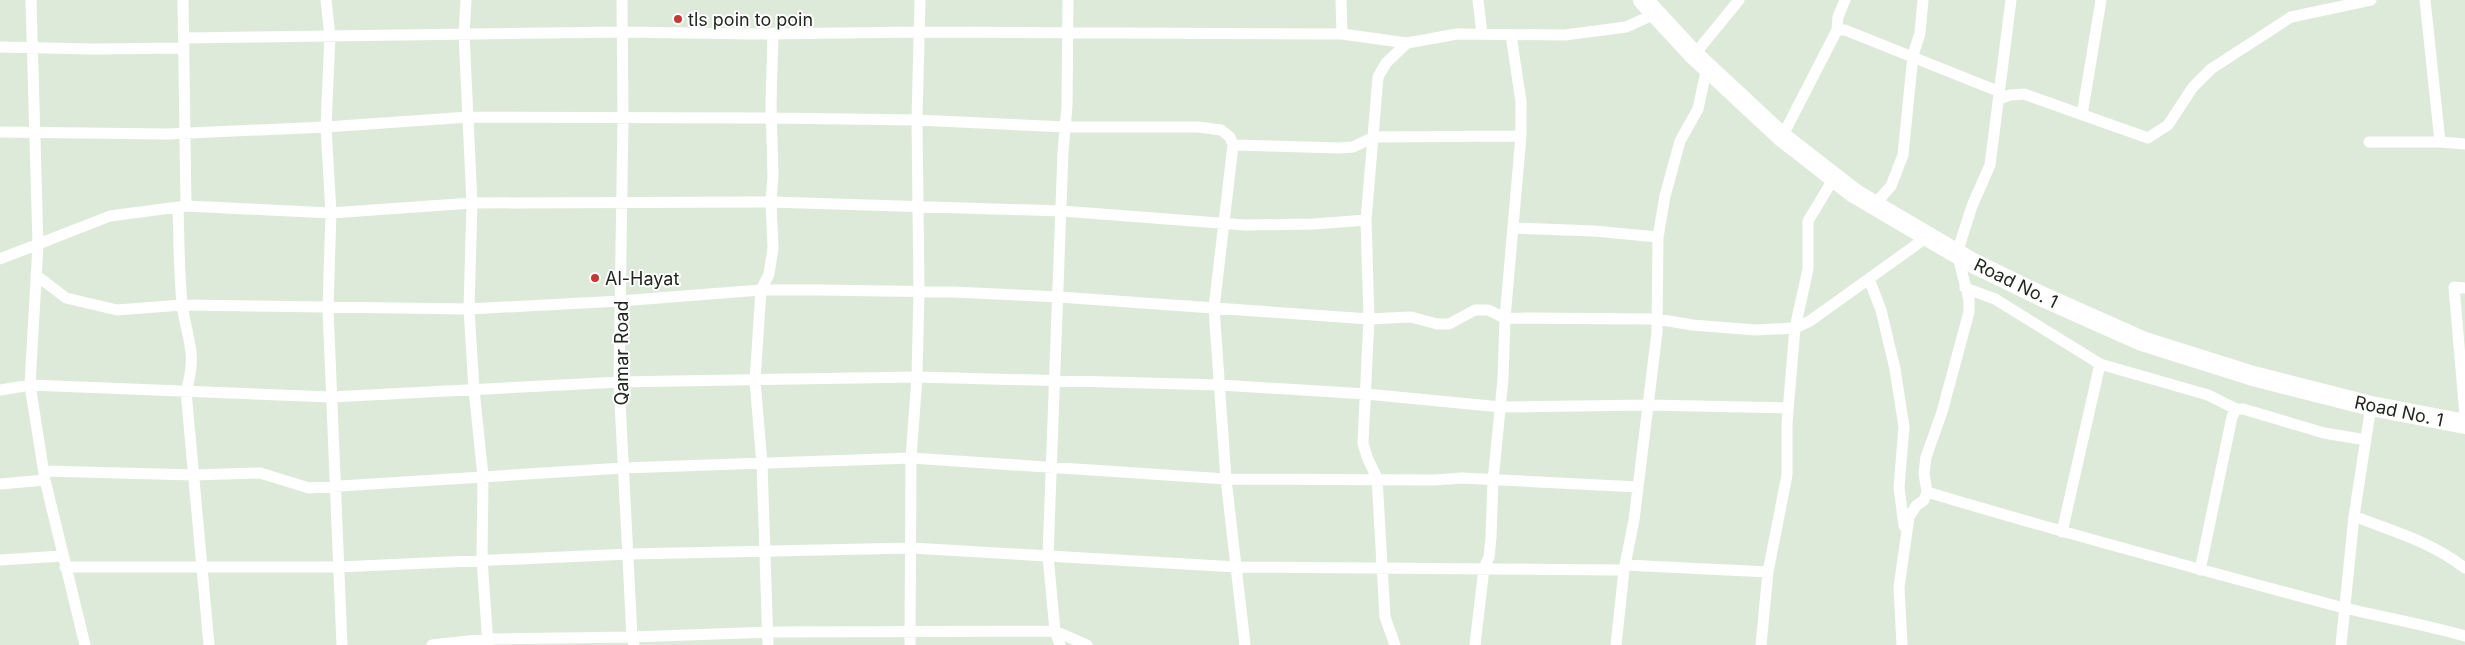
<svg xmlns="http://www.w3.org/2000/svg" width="2465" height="645" viewBox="0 0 2465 645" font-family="Inter,sans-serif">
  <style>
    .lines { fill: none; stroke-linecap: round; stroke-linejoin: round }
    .street { stroke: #fff; stroke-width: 11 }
    .highway { stroke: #fff; stroke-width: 20 }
    .poi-dot { fill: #c63833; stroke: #fff; stroke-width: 2 }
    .labels { text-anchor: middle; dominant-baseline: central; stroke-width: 4; stroke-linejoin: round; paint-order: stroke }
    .poi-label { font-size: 18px; fill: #232721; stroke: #fff; text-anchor: start }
    .street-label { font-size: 18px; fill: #232721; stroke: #fff }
  </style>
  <rect width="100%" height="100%" fill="#deead9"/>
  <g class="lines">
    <path class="street" d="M31 0 38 245 30 385 45 480 85 645
      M183 0 186 206
      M326 0 330 36 326 127 331 213 328 308 342 645
      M466 0 464 34 472 203 469 309 474 390 483 476 482 559 488 645
      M622 0 623 119 619 382 632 637 634 645
      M1341 0 1342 34
      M1478 0 1482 34
      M1837 30 1838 17 1845 0
      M1511 35 1521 102V136L1505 318 1657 319 1692 325 1756 330 1795 328 1810 321 1927 237
      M184 38 623 32 753 34 920 32 1342 34 1407 43 1457 34 1565 35 1626 27 1655 14
      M0 47 94 49 184 48
      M1694 55 1739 0
      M1999 99 2010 95 2024 94 2148 138 2168 125 2193 87 2211 69 2291 17 2371 0
      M2082 115 2101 0
      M0 132 167 134 326 127 469 117 771 118 917 120 1066 127H1198L1221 130 1230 137 1233 145 1339 148 1353 147 1374 137 1521 136
      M1782 137 1837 30H1845L2000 92
      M2369 142H2440L2425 0
      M2440 142 2465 144
      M1233 145 1214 308 1226 479 1245 645
      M1874 205 1891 186 1903 155 1913 55 1920 33 1923 0
      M178 207C179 239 179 272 182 304 187 341 198 352 186 391L209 645
      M1366 220 1378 77 1386 63 1407 43
      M1514 228 1594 231 1658 237
      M0 259 110 216 186 206 331 213 472 203 771 202 1062 211 1245 225 1314 224 1366 220 1369 319 1411 317 1437 324H1449L1475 310H1488L1505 318 1503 379 1493 481 1491 538 1489 557 1484 568 1475 645
      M36 275 66 298 117 310 182 305 469 309 620 301 761 290H818L953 292 1059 297 1369 319 1363 443 1367 457 1377 478 1385 617 1395 645
      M1869 279 1881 310 1895 369 1904 427 1899 487 1904 526
      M1965 288 1995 299 2100 364 2208 395 2236 409H2243L2324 433 2366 440
      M2465 288 2454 287 2465 416
      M0 390 30 385 331 397 619 382 917 377 1220 385 1366 394 1501 407 1648 405 1788 408
      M44 471 194 475 260 473 309 488 623 468 911 458 1226 479 1435 480 1462 478 1638 487
      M0 484 45 480
      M1927 492C2060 532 2194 568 2329 604 2374 616 2420 623 2465 636
      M2354 516C2396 533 2428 540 2465 568
      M2062 532 2100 364
      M0 560 62 556
      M1625 565 1768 572
      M65 567H339L629 554 911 548 1237 567 1624 570
      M2200 570 2232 417 2236 409
      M432 645 487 639 632 637 768 632 1055 631 1087 645
      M768 645 762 464 755 381 761 290 769 274 773 248 771 202 773 176 771 104 773 33
      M910 645 911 458 917 377 919 291 917 120 920 0
      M1060 645 1055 631 1048 556 1063 152 1067 106 1068 0
      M1616 645 1624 570 1634 520 1657 332 1658 237 1665 196 1680 141 1698 109 1707 67
      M1761 645 1768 572 1787 475V423L1795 328 1808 269V221L1834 178
      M1902 645 1899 587 1909 517 1916 506 1924 500 1927 492 1924 473 1926 457 1942 412 1969 312V300L1957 253 1972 206 1990 165 2011 0
      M2341 645 2354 516 2371 406"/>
    <path class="highway" d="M1643 0 1694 55 1782 137 1854 193 1973 263 2041 296 2142 341 2253 376 2371 406 2465 424"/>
  </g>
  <g class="poi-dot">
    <circle cx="678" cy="19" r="5"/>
    <circle cx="595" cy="278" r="5"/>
  </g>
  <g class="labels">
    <g class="poi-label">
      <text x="688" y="19">tls poin to poin</text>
      <text x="605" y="278">Al-Hayat</text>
    </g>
    <g class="street-label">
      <text transform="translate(2016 283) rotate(26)">Road No. 1</text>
      <text transform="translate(621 353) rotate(-90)">Qamar Road</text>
      <text transform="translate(2399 411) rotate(12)">Road No. 1</text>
    </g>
  </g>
</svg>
